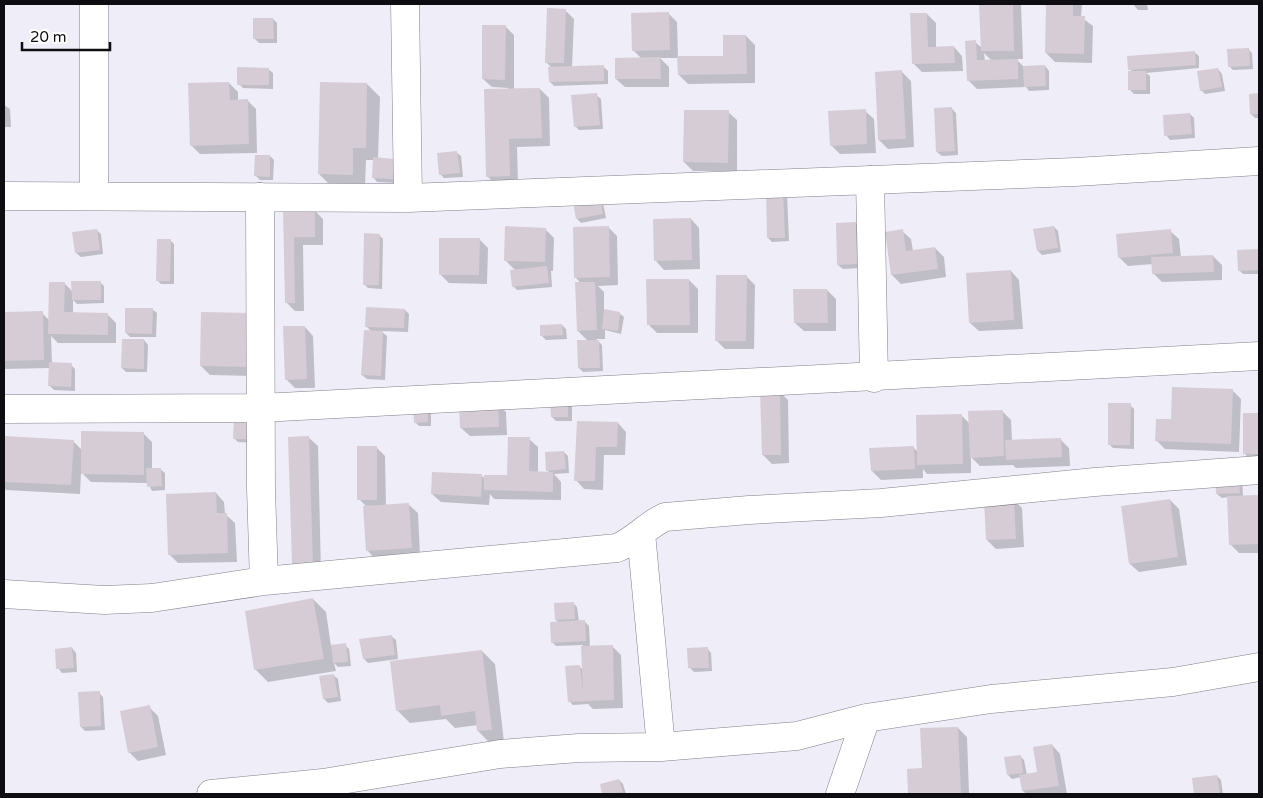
<svg xmlns="http://www.w3.org/2000/svg" width="1263" height="798" viewBox="0 0 1263 798" font-family="'Varela Round',sans-serif">
  <style>
    .shadow { fill: #0003; fill-rule: evenodd }
    .building { fill: #d6ccd5 }
    .lines { fill: none; stroke-linecap: round; stroke-linejoin: round }
    .minor-casing { stroke: #817f89; stroke-width: 29 }
    .minor { stroke: #fff; stroke-width: 28 }
  </style>
  <rect width="100%" height="100%" fill="#efedf8"/>
  <path class="shadow" d="M980 4H1021L1023 59H1016L1024 67 1045 66 1049 71V90L1029 91 1026 87 977 89 968 80 975 42 982 48ZM984 53 992 61H985Z
    M1047 4H1082L1081 17 1093 26 1092 63 1055 62 1046 53Z
    M1133 4H1147L1148 10H1138Z
    M565 10 574 19 572 67 603 66 608 71V84L554 86 550 82 552 68 546 62Z
    M668 13 677 22 678 58 724 57 746 36 755 45V83L688 84 679 75V58H660L669 67V87H625L616 79 642 59 633 50Z
    M927 14 936 23V48L954 47 962 56 963 71 922 72 913 63Z
    M273 19 277 23V43H259L255 39Z
    M505 26 514 35V90L540 89 549 98 550 146 517 147 518 184 496 185 487 176 508 88 492 87 483 79Z
    M1248 49 1252 53 1253 69 1233 70 1229 66Z
    M1194 52 1199 56V68L1146 73 1150 76V94H1134L1130 90 1133 73 1130 69Z
    M268 69 273 73V89L243 88 239 84Z
    M1218 69 1222 74 1225 91 1205 94 1201 90Z
    M902 72 911 81 914 147 888 149 879 140Z
    M229 83 238 92V101L247 100 256 109 257 153 200 154 191 145Z
    M367 84 380 97 378 159 394 161 397 183 377 182 373 177 374 160H366L365 187H332L319 174Z
    M596 95 601 99 603 129 579 130 575 126Z
    M1250 95H1259V118H1255L1251 114Z
    M4 105 10 109 11 127H4Z
    M952 109 956 113 958 155 942 156 937 152Z
    M865 111 874 119 876 153 840 154 831 145Z
    M728 112 737 120V171H693L684 162Z
    M1190 114 1194 118 1195 138 1170 140 1166 135Z
    M456 152 461 156 463 177 444 178 440 174Z
    M270 156 274 160 273 180H260L256 176Z
    M783 190 787 194 789 241 772 242 768 238Z
    M603 203 606 218 581 223 577 219Z
    M284 211H315L323 219V245H303L304 311H295L286 302Z
    M691 219 699 228 700 269 664 270 656 261Z
    M856 223 860 227 861 268 843 269 838 265Z
    M1054 227 1058 231 1061 252 1042 255 1038 251Z
    M609 228 617 236 618 285 598 286 604 292V311L619 313 624 317 621 334 605 330V339H596L602 345 603 371 583 372 579 368 588 341 578 331 581 283 575 277Z
    M545 229 554 238 553 271H551L552 287 517 290 513 286 515 270 505 260Z
    M96 230 101 234 103 254 81 257 76 253Z
    M902 231 911 239 913 251 935 248 944 257 946 277 901 284 892 275 886 233Z
    M1170 231 1179 239 1181 257 1213 256 1222 265V280L1162 282 1153 273V264L1128 266 1119 257Z
    M379 235 383 239 382 289 368 288 364 284Z
    M479 239 488 248 487 284 449 283 440 274Z
    M170 240 174 244V284H161L157 280Z
    M1238 251H1259V274H1243L1239 270Z
    M1011 271 1019 280 1023 329 979 331 970 323Z
    M746 276 755 285 754 349H725L716 340Z
    M689 280 698 289V333H657L648 324Z
    M100 282 104 286V303L77 304 73 300V314L108 315 116 323V343H58L51 336 52 364 71 365 75 369V391L54 390 50 386V368L4 369V314L42 313 49 320 65 284 73 292Z
    M827 290 836 299V331H804L795 323Z
    M152 309 157 313 156 337H130L126 333Z
    M405 310 409 314 408 332 381 331 387 336 385 380 367 379 362 375 372 332 366 326Z
    M203 314 256 376 210 375 201 366Z
    M562 325 566 329 567 339 546 340 542 336Z
    M305 327 313 336 315 388H295L286 379Z
    M144 340 148 345 147 372H126L122 368Z
    M1232 390 1241 399 1239 452 1165 449 1157 441 1173 421Z
    M779 391 788 400 789 463 772 464 763 455Z
    M552 400 572 404V421H556L552 417Z
    M497 403 506 412 507 435 470 436 461 428Z
    M1130 405 1134 409V449L1113 448 1109 444Z
    M431 410V426H419L415 422Z
    M1002 411 1011 420 1012 441 1060 439 1069 448 1070 466 1016 468 1013 465 980 466 971 457V473L927 474 923 469V478L881 480 872 471 913 447 918 452 961 415 970 424Z
    M1245 414 1259 415V458L1248 457 1244 453Z
    M578 422 618 423 626 432 625 455H604L603 490 584 489 576 480Z
    M258 423 257 443 238 442 234 438Z
    M143 433 152 442V469H160L165 473V490L152 491 148 483 91 482 81 472 80 494 6 490 4 487V437L73 441 82 450Z
    M309 438 318 446 321 572H302L293 564Z
    M529 439 538 447V473H550L547 470 564 452 568 456 569 473 554 474 561 482V500L494 499 490 494 489 505 441 502 432 494 481 475 485 479 509 476Z
    M376 447 385 456 386 506 409 505 418 513 420 556 376 560 368 551 364 507H367L359 499Z
    M1242 478 1243 497 1259 496V553H1239L1231 545 1229 497 1222 498 1217 494Z
    M216 493 224 502 225 514 235 523 237 562 178 563 169 554Z
    M1013 499 1022 508 1024 547 996 549 987 540Z
    M1170 500 1179 509 1187 565 1139 572 1130 564Z
    M313 599 326 612 331 646 345 645 349 649 351 666 338 667 334 663 336 671 268 682 255 669Z
    M573 603 577 607 579 622H585L589 626 590 647 612 646 621 655 623 708 593 709 588 704 573 705 569 701 579 666 583 670V645L556 646 552 642 559 623 556 620Z
    M391 636 396 640 398 659 368 663 364 659Z
    M72 648 76 653 77 672 62 673 58 668Z
    M707 648 711 653 712 671 694 672 690 668Z
    M482 651 495 664 504 742 491 744 478 731V725L455 728 446 719 410 723 397 710Z
    M333 675 338 679 341 701 328 703 324 699Z
    M99 693 103 697 105 730 85 731 81 727Z
    M149 707 158 716 166 755 138 761 129 752Z
    M958 728 967 737 969 794H909L908 770 923 769Z
    M1052 745 1060 754 1067 794H1026L1023 791 1021 777 1012 779 1008 775 1020 756 1024 760 1027 775 1038 773Z
    M1217 776 1221 780 1223 794H1195L1193 779Z
    M619 780 623 784 626 794H603L601 785Z"/>
  <path class="building" d="M979 4H1013L1014 51H981Z
    M1046 4H1073V16H1085L1084 54 1045 53Z
    M547 8 566 9 564 63H545Z
    M669 12 670 50 632 51 631 13Z
    M910 13H927L928 47 954 46 955 63 912 64Z
    M253 18H273L274 39H253Z
    M482 25H506L505 80 482 79Z
    M723 35H746L747 74 678 75 677 56H723Z
    M976 40 977 60 1018 59V79L967 81 965 41Z
    M1249 48 1250 66 1228 67 1227 49Z
    M1195 51 1196 65 1128 70 1127 56Z
    M660 57 661 79H615V58Z
    M604 65V81L549 82 548 67Z
    M1045 65 1046 86 1024 87 1023 66Z
    M237 67 269 68V85H237Z
    M1218 68 1222 87 1200 91 1197 71Z
    M902 70 906 139 878 140 875 72Z
    M1128 71H1146V90H1128Z
    M229 82 230 100 248 99 249 144 190 146 188 83Z
    M320 82 367 83 366 148H353V175L318 174Z
    M540 88 542 138 509 139 510 176 486 177 484 89Z
    M597 93 600 125 574 127 571 95Z
    M1259 93V114H1250L1249 94Z
    M952 107 955 151 936 152 934 108Z
    M866 109 867 144 830 146 828 111Z
    M684 110H729L728 163 683 162Z
    M1190 113 1192 134 1164 136 1163 115Z
    M457 151 460 173 439 175 437 153Z
    M255 155H270V177L254 176Z
    M373 157 394 159 393 179 372 178Z
    M766 189H783L785 238H767Z
    M600 197 603 214 576 219 573 202Z
    M315 209V237H294L295 303H285L283 210Z
    M691 218 692 260 654 261 653 219Z
    M856 222 857 264 837 265 836 223Z
    M505 226 546 228 545 262 504 261Z
    M609 226 610 277 574 278 573 227Z
    M1054 226 1058 248 1037 251 1033 229Z
    M97 229 100 250 75 253 72 232Z
    M903 229 906 251 935 247 938 269 891 275 885 232Z
    M1171 229 1173 253 1118 258 1116 234Z
    M364 233 380 234 379 285H363Z
    M439 238H480L479 275H439Z
    M157 239H171L170 281H156Z
    M1259 249V270L1238 271 1237 250Z
    M1213 255 1214 272 1152 274 1151 257Z
    M547 266 549 283 512 287 510 270Z
    M1011 270 1014 320 969 323 966 273Z
    M716 275H747L746 341H715Z
    M646 279H689L690 325H647Z
    M71 281H101V300H72Z
    M49 282H65L64 312 108 313V335L48 334Z
    M575 282H595L597 330 577 331Z
    M793 289H827L828 323H794Z
    M366 307 405 309 404 328 365 327Z
    M125 308H153L152 334 125 333Z
    M604 309 620 312 618 331 602 329Z
    M43 311 44 360 4 361V312Z
    M201 312 250 313 248 367 200 366Z
    M562 324 563 335 540 336V325Z
    M283 326H305L307 379 285 380Z
    M364 330 383 331 381 376 361 375Z
    M122 339H144V369L121 368Z
    M577 340H599L600 368H578Z
    M49 362 72 363 71 387 48 386Z
    M1172 387 1233 389 1231 444 1155 441 1156 419H1171Z
    M760 390H780L781 455H762Z
    M550 398H568V417H551Z
    M498 402 499 427 460 428 459 403Z
    M1108 403H1131L1130 445H1108Z
    M427 404 428 422 414 423 413 405Z
    M1003 410 1004 456 970 458 968 411Z
    M1243 413H1259V454H1243Z
    M962 414 963 464 917 465 916 415Z
    M234 417 255 418 254 439H233Z
    M577 421 618 422 617 447H596L595 481H574Z
    M81 431 144 432V475L81 474Z
    M4 436 74 440 71 485 4 482Z
    M309 436 313 564H292L288 437Z
    M508 437H530L529 471 553 472V492L484 490V475H507Z
    M1061 438 1062 457 1006 460 1005 440Z
    M357 446H377V500H357Z
    M914 446 915 469 871 471 869 448Z
    M564 451 566 469 546 471 545 452Z
    M146 468H161L162 486 147 487Z
    M432 472 482 474 481 497 431 494Z
    M1238 473 1240 493 1216 494 1215 474Z
    M216 492 217 513H227L228 553 168 555 166 494Z
    M1259 495V544L1229 545 1227 496Z
    M1014 498 1016 539 986 540 984 499Z
    M1170 499 1178 557 1129 564 1121 506Z
    M409 503 412 548 366 551 363 506Z
    M313 598 324 659 254 670 245 611Z
    M574 602 575 619 555 620 554 603Z
    M585 620 586 641 551 643 550 622Z
    M392 635 395 655 363 659 359 639Z
    M346 643 348 662 333 663 331 645Z
    M613 645 614 700 568 702 565 666 580 665 583 692 581 646Z
    M72 647 74 668 56 669 55 649Z
    M708 647 709 668H688L687 648Z
    M482 650 492 730 477 731 475 711 441 716 440 705 396 711 390 661Z
    M334 674 338 697 323 699 319 676Z
    M100 691 101 726 80 727 78 692Z
    M150 705 158 747 128 753 120 711Z
    M958 727 961 793 908 794 907 769 922 768 920 728Z
    M1052 744 1059 786 1022 791 1019 775 1037 772 1033 747Z
    M1021 755 1023 773 1007 775 1004 757Z
    M1217 775 1220 794H1194L1192 778Z
    M619 779 623 792 602 794 600 784Z"/>
  <g class="lines">
    <g class="minor-casing">
      <path id="minor" d="M94 4V195
        M405 4 408 198
        M870 180 874 378
        M4 196 408 198 1075 172 1259 161
        M260 197 261 489 264 581
        M4 409 261 408 1259 356
        M641 533 661 747
        M4 594 104 600 152 598 264 581 617 548C636 540 647 525 665 517L749 510 881 503 1095 482 1259 470
        M211 794 323 783 500 754 579 748 661 747 797 736 866 718 991 699 1173 682 1259 667
        M840 794 866 718"/>
    </g>
    <use href="#minor" class="minor"/>
  </g>
  <rect width="1263" height="798" fill="none" stroke="#0e0d11" stroke-width="10"/>
  <path d="M22 42v8h88v-8" fill="none" stroke="#0e0d11" stroke-width="2.5"/>
  <text x="30" y="42" font-size="15" fill="#0e0d11" stroke="#ffffff" stroke-width="4" paint-order="stroke">20 m</text>
</svg>
